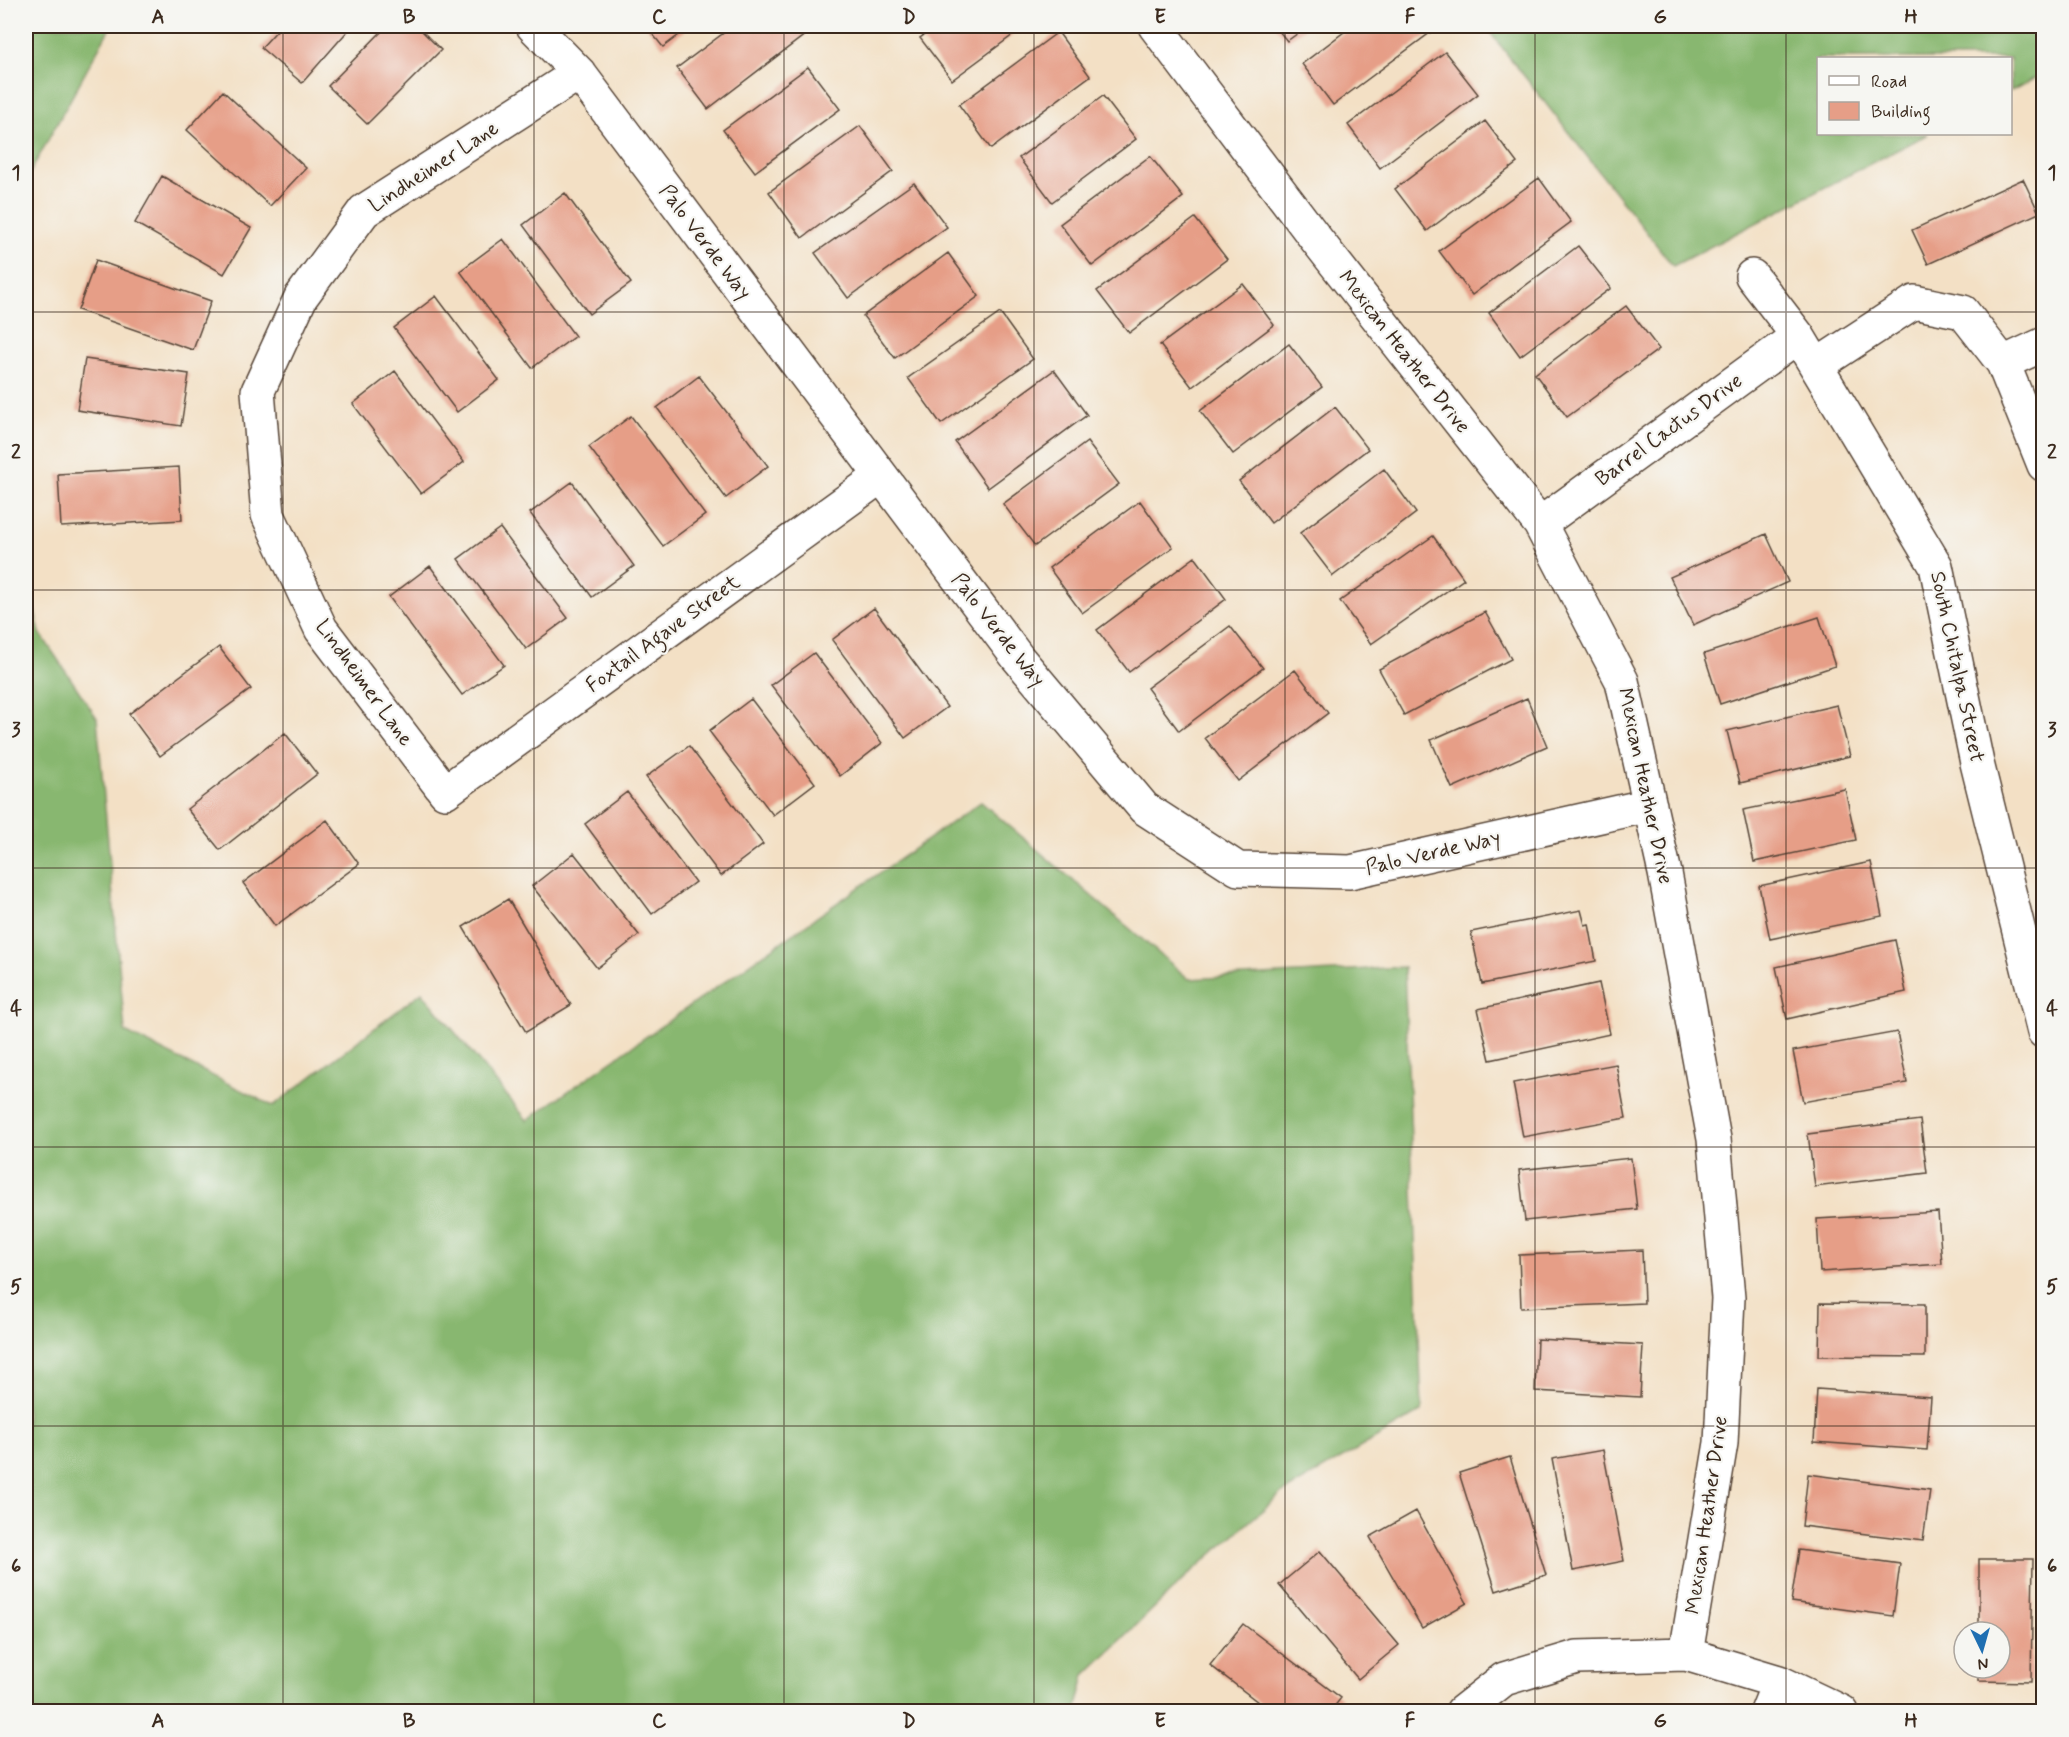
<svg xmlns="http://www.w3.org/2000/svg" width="2069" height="1737" viewBox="0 0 2069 1737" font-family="Mynerve,sans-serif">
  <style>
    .forest { fill: #88b770; stroke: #627047; stroke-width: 1.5 }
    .building { fill: #e69e87 }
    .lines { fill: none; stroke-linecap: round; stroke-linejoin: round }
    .street-casing { stroke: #574537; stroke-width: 36 }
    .street { stroke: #fff; stroke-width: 33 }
    .grid { fill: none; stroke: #3b2a1e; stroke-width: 1.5; stroke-opacity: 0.55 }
    .labels { text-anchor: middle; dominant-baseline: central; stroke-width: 4.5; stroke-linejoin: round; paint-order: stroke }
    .street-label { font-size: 21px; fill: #3b2a1e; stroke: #f6f6f2 }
    .neatline { fill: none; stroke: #3b2a1e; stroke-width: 2 }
    .grid-label { font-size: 20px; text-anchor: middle; font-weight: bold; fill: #3b2a1e }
  </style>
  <rect width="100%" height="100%" fill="#f6f6f2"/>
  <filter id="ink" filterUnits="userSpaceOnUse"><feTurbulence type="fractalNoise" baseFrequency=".0167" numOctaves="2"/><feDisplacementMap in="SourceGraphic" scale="12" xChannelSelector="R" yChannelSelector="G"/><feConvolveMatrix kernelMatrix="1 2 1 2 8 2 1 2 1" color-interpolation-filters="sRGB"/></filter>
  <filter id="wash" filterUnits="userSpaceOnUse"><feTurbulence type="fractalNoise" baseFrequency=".008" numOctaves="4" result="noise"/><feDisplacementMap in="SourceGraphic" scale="24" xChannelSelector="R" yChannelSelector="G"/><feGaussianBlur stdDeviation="1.35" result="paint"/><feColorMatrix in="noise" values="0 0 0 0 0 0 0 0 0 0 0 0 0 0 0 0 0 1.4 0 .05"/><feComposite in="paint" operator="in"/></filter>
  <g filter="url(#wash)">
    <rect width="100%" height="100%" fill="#f3e0c5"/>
    <path class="forest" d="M26 26H111L26 180Z
      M1485 26H2043V74L2011 91 2010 58H1818V134H1928L1673 266Z
      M26 577 40 633 97 718 125 1032 273 1106 422 992 527 1120 981 802 1189 979 1404 967 1422 1411 1281 1494 1187 1576 1085 1675 1076 1711H26Z"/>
    <g id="blocks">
      <path class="building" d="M281 26H352L302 83 261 48Z
        M387 26H417L441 50 367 124 328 86Z
        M646 26H691L663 47Z
        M733 26H800L806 34 708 109 677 68Z
        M937 26H1025L952 80 920 38Z
        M1275 26H1308L1287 41Z
        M1352 26H1426L1431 32 1333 105 1302 64Z
        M1058 32 1090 76 991 149 959 105Z
        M1445 52 1478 94 1380 168 1348 125Z
        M808 67 840 109 755 172 723 130Z
        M223 91 306 168 270 206 187 130Z
        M1103 96 1136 139 1052 202 1019 158Z
        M1485 121 1517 163 1427 231 1395 189Z
        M860 126 893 171 802 238 769 192Z
        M1150 156 1183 197 1092 266 1060 224Z
        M162 176 251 228 224 274 135 223Z
        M1539 178 1571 222 1472 295 1439 251Z
        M2023 179 2039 213 1928 264 1912 230Z
        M914 183 947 227 848 298 815 253Z
        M565 193 631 283 589 314 523 225Z
        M1195 218 1227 259 1129 333 1097 291Z
        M503 239 575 336 532 368 460 271Z
        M1578 246 1611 288 1520 356 1489 313Z
        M948 253 979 296 895 358 863 316Z
        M96 260 211 301 193 350 78 310Z
        M1243 284 1274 325 1192 387 1160 345Z
        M436 296 499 380 457 412 394 328Z
        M1626 306 1659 349 1567 417 1535 374Z
        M1000 313 1033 359 941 424 908 378Z
        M1289 344 1322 387 1233 454 1200 411Z
        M85 359 189 374 181 426 77 410Z
        M1054 370 1087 415 988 488 955 442Z
        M395 371 464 462 421 494 353 404Z
        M699 376 768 466 726 498 657 408Z
        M1335 407 1368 449 1271 523 1239 481Z
        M631 416 705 515 663 546 589 447Z
        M1087 442 1119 484 1035 546 1003 504Z
        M179 467 182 520 61 527 58 474Z
        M1384 469 1416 513 1333 576 1300 533Z
        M572 482 634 566 592 597 530 513Z
        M1140 501 1173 547 1082 613 1049 568Z
        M500 528 568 618 526 649 458 559Z
        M1766 534 1788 582 1693 625 1670 577Z
        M1433 536 1464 579 1371 644 1340 601Z
        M1195 557 1226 599 1129 672 1097 630Z
        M430 566 504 665 462 695 389 597Z
        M874 608 947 707 905 738 832 640Z
        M1485 612 1511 659 1404 715 1379 669Z
        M1819 617 1835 666 1720 704 1704 654Z
        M1230 626 1263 668 1179 731 1147 688Z
        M219 647 251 689 160 756 129 714Z
        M814 653 882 743 840 776 771 685Z
        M1295 670 1328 713 1238 781 1205 738Z
        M1527 698 1547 746 1452 788 1431 740Z
        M751 699 815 783 773 815 709 731Z
        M1837 705 1850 756 1740 783 1727 731Z
        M285 733 317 774 220 850 187 809Z
        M689 746 763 844 721 876 646 777Z
        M1845 789 1856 840 1754 862 1743 810Z
        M627 792 695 882 652 914 585 824Z
        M327 820 359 864 275 926 243 883Z
        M574 853 639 935 597 968 532 886Z
        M1871 862 1882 916 1770 939 1759 886Z
        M508 899 571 1005 526 1032 463 927Z
        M1581 910 1585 925 1589 924 1596 961 1482 984 1471 932Z
        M1895 940 1906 992 1787 1019 1776 967Z
        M1599 983 1610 1034 1490 1060 1478 1009Z
        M1897 1032 1907 1083 1803 1102 1793 1051Z
        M1616 1064 1626 1118 1523 1137 1513 1083Z
        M1920 1120 1927 1173 1815 1187 1808 1134Z
        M1631 1158 1637 1209 1525 1221 1519 1170Z
        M1938 1212 1942 1264 1820 1272 1817 1219Z
        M1642 1250 1644 1303 1521 1308 1519 1255Z
        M1820 1303 1925 1304V1357L1819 1356Z
        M1537 1339 1643 1345 1640 1397 1535 1391Z
        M1817 1389 1931 1397 1927 1450 1814 1442Z
        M1603 1450 1624 1561 1573 1571 1552 1459Z
        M1510 1457 1546 1575 1496 1591 1459 1473Z
        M1808 1474 1930 1490 1923 1541 1802 1526Z
        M1416 1511 1467 1603 1422 1628 1370 1537Z
        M1799 1550 1900 1564 1893 1616 1791 1602Z
        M1320 1551 1399 1645 1358 1679 1279 1585Z
        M1979 1559H2033L2031 1682 1978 1681V1668H2000V1632H1979Z
        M1243 1624 1341 1698 1330 1712H1271L1210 1665Z"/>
    </g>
  </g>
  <g filter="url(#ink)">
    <use href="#blocks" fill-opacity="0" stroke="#574537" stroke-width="1.5"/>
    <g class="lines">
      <g class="street-casing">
        <path id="street" d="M533 26 579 73 1018 658 1144 808 1238 869 1350 872 1650 805
          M1155 26 1316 239 1540 524 1622 681 1665 873 1714 1139 1728 1298 1721 1443 1686 1654
          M579 73 364 211 301 297 258 391 268 515 321 629 445 792 881 476
          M1752 276 1798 336 1936 566 1977 763 2044 1032
          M2003 363 2044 465
          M1816 366 1914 302 1963 312 2003 363 2044 344
          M1540 524 1798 336
          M1462 1712 1504 1679 1577 1657 1686 1654 1779 1682 1842 1712
          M1767 1712 1779 1682"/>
      </g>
      <use href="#street" class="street"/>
    </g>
  </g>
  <path class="grid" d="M283 26V1712M534 26V1712M784 26V1712M1034 26V1712M1285 26V1712M1535 26V1712M1786 26V1712M26 312H2044M26 590H2044M26 868H2044M26 1147H2044M26 1426H2044"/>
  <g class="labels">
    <g class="street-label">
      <text transform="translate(434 167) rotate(-33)">Lindheimer Lane</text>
      <text transform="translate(705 242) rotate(53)">Palo Verde Way</text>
      <text transform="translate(1404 352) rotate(52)">Mexican Heather Drive</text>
      <text transform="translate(1669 430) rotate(-36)">Barrel Cactus Drive</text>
      <text transform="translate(998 630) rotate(52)">Palo Verde Way</text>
      <text transform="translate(663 634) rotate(-36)">Foxtail Agave Street</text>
      <text transform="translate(1957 667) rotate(78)">South Chitalpa Street</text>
      <text transform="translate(364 683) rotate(54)">Lindheimer Lane</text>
      <text transform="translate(1645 786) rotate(78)">Mexican Heather Drive</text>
      <text transform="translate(1433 853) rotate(-13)">Palo Verde Way</text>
      <text transform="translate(1707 1515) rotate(-82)">Mexican Heather Drive</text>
    </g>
  </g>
  <rect width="2069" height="1737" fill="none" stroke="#f6f6f2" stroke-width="66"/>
  <rect x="1817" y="57" width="195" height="78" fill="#f6f6f2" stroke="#aba49d" stroke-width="1.5"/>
  <rect x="1829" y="76" width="30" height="9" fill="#ffffff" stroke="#aba49d" stroke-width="1.5"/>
  <text x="1871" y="87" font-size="18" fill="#3b2a1e">Road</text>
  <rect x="1829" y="102" width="30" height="18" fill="#e69e87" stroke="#aba49d" stroke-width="1.5"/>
  <text x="1871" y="117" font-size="18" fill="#3b2a1e">Building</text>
  <g transform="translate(1982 1650) rotate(175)"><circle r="28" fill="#f6f6f2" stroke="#aba49d" stroke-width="1.5"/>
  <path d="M0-4.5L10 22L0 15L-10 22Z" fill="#1f6fb2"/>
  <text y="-9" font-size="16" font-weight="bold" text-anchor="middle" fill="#3b2a1e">N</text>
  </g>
  <rect x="33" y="33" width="2003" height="1671" class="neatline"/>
  <g class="grid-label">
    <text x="158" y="23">A</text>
    <text x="409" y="23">B</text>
    <text x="659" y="23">C</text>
    <text x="909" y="23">D</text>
    <text x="1160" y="23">E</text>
    <text x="1410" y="23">F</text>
    <text x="1660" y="23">G</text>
    <text x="1911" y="23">H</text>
    <text x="16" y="179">1</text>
    <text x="2052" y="179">1</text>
    <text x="16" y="458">2</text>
    <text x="2052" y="458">2</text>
    <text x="16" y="736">3</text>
    <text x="2052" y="736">3</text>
    <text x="16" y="1015">4</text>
    <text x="2052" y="1015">4</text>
    <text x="16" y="1293">5</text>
    <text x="2052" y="1293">5</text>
    <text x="16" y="1572">6</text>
    <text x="2052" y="1572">6</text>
    <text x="158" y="1727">A</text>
    <text x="409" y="1727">B</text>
    <text x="659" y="1727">C</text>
    <text x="909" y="1727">D</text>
    <text x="1160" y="1727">E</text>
    <text x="1410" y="1727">F</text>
    <text x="1660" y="1727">G</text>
    <text x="1911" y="1727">H</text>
  </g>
</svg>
